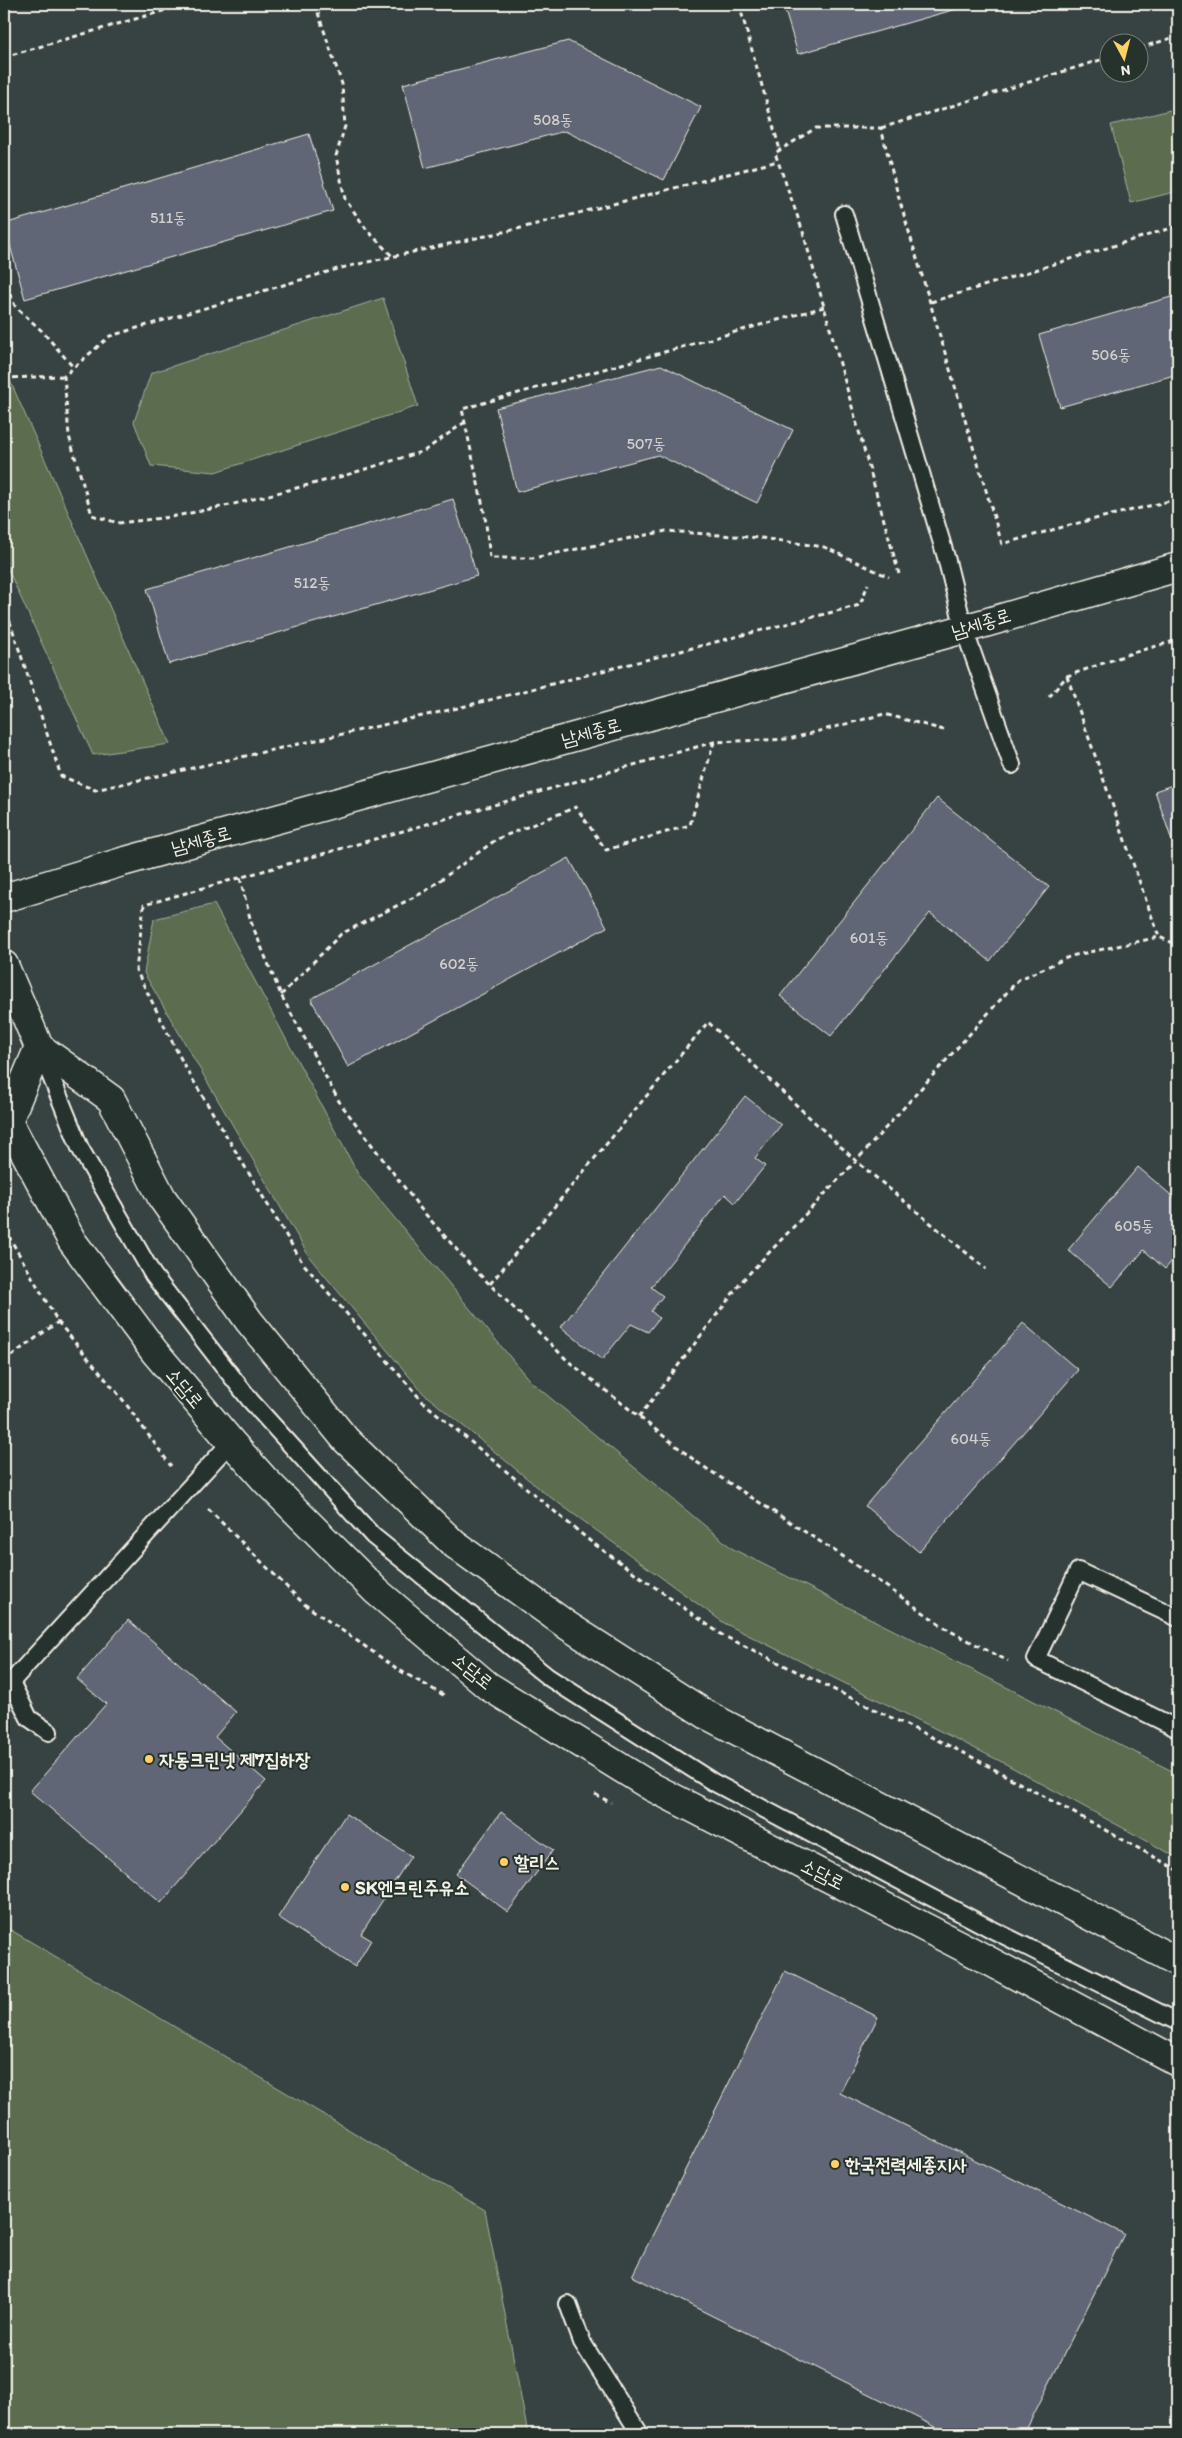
<svg xmlns="http://www.w3.org/2000/svg" width="1182" height="2438" viewBox="0 0 1182 2438" font-family="Itim,'Poor Story',sans-serif">
  <style>
    .green { fill: #5c6c4f; stroke: #a8ae9c }
    .building { fill: #606674; stroke: #f4f1e8 }
    .lines { fill: none; stroke-linecap: round; stroke-linejoin: round }
    .service-casing { stroke: #f4f1e8; stroke-width: 20 }
    .tertiary-casing { stroke: #f4f1e8; stroke-width: 31 }
    .path { stroke: #f4f1e8; stroke-width: 3; stroke-dasharray: 5 4; stroke-linecap: butt }
    .service { stroke: #26332d; stroke-width: 16 }
    .tertiary { stroke: #26332d; stroke-width: 28 }
    .poi-dot { fill: #ffd166; stroke: #26332d; stroke-width: 2 }
    .labels { text-anchor: middle; dominant-baseline: central; stroke-width: 4; stroke-linejoin: round; paint-order: stroke }
    .number-label { font-size: 16px; fill: #cfcecb }
    .street-label { font-size: 19px; fill: #f4f1e8; stroke: #26332d }
    .poi-label { font-size: 19px; font-weight: bold; fill: #f4f1e8; stroke: #26332d; text-anchor: start }
  </style>
  <rect width="100%" height="100%" fill="#374242"/>
  <filter id="ink" filterUnits="userSpaceOnUse"><feTurbulence type="fractalNoise" baseFrequency=".02" numOctaves="2"/><feDisplacementMap in="SourceGraphic" scale="10" xChannelSelector="R" yChannelSelector="G"/><feConvolveMatrix kernelMatrix="1 2 1 2 8 2 1 2 1" color-interpolation-filters="sRGB"/></filter>
  <g filter="url(#ink)">
    <path class="green" d="M1178 108V191L1131 203 1111 125Z
      M383 298 418 406 215 472 151 466 134 422 151 373Z
      M4 366 9 378 170 744 93 755 4 561Z
      M214 904 358 1174 530 1381 733 1549 1178 1774V1858L1002 1762 724 1623 546 1494 423 1393 310 1258 144 973 154 919Z
      M4 1926 485 2210 528 2434H4Z"/>
    <path class="building" d="M783 4H974L798 54Z
      M568 41 701 107 664 180 565 131 425 168 403 84Z
      M309 134 333 211 25 299 4 224Z
      M1178 295V374L1060 407 1039 335Z
      M661 365 793 430 757 503 658 455 517 492 496 408Z
      M453 499 477 576 169 664 147 589Z
      M1178 783V849L1175 850 1155 791Z
      M937 798 1049 887 990 961 930 913 831 1036 780 996Z
      M569 858 607 927 348 1067 311 999Z
      M745 1096 781 1125 755 1158 765 1166 735 1203 725 1194 651 1287 663 1296 651 1311 659 1318 648 1332 631 1324 602 1360 561 1327Z
      M1138 1167 1178 1201V1264L1173 1260 1165 1269 1144 1250 1112 1287 1068 1250Z
      M1023 1323 1078 1370 919 1552 865 1506Z
      M128 1620 236 1712 215 1737 266 1781 161 1903 30 1791 106 1704 77 1679Z
      M501 1812 553 1850 508 1912 456 1874Z
      M346 1814 411 1856 361 1934 371 1940 355 1967 278 1917Z
      M785 1971 878 2017 840 2093 1124 2234 1024 2434H950L632 2276Z"/>
    <g class="lines">
      <g class="service-casing">
        <path id="service" d="M844 214 946 557 964 629 1012 765
          M41 1052 80 1148 153 1275 250 1400 373 1536 548 1677 713 1782 991 1929 1178 2022
          M1178 1618 1078 1571 1036 1659 1178 1729
          M49 1732 29 1718 11 1682 231 1442
          M568 2304 582 2342 640 2434"/>
      </g>
      <g class="tertiary-casing">
        <path id="tertiary" d="M4 898 122 862 964 629 1178 567
          M4 965 39 1047 111 1099 162 1198 249 1321 346 1440 454 1544 568 1626 707 1715 1178 1962
          M39 1047 8 1121 72 1241 154 1351 231 1442 265 1480 376 1591 488 1686 652 1787 965 1948 1178 2062"/>
      </g>
      <path class="path" d="M315 4 342 84 345 126 336 156 345 199 367 230 392 256
        M739 4 780 150
        M1140 48 1178 36
        M4 57 187 4
        M881 128 1110 57
        M4 277 15 306 42 331 74 368
        M931 302 1178 226
        M824 307 462 409 485 516 490 558H533L666 531 761 538 824 547 889 577
        M4 378 64 376
        M465 422 424 451 343 476 230 505 171 517 118 523 92 515 69 436 64 376 110 336 341 268 517 229 778 161
        M899 574 803 232 775 153 816 128H881L898 195 1002 544 1070 525 1178 499
        M4 604 61 776 95 790 458 708 860 605 868 584
        M1067 676 1159 937
        M1049 697 1067 676 1132 653 1178 640
        M944 730 884 714 789 739 714 742 144 905 136 970 184 1065 302 1262 423 1402 590 1541 722 1635 970 1756 1178 1870
        M240 878 251 922 281 995 340 1103 420 1208 471 1266 568 1361 698 1463 841 1555 950 1631 1008 1661
        M281 995 341 934 424 892 497 839 576 807 606 850 690 825 714 742
        M4 1228 58 1322 123 1400 171 1466
        M490 1284 708 1022 856 1161 986 1269
        M4 1361 58 1322
        M639 1417 743 1280 856 1161 1018 980 1071 956 1159 937 1178 945
        M208 1509 304 1604 399 1670 447 1697
        M595 1794 611 1803"/>
      <use href="#service" class="service"/>
      <use href="#tertiary" class="tertiary"/>
    </g>
  </g>
  <g class="poi-dot">
    <circle cx="149" cy="1759" r="5"/>
    <circle cx="504" cy="1862" r="5"/>
    <circle cx="345" cy="1887" r="5"/>
    <circle cx="835" cy="2164" r="5"/>
  </g>
  <g class="labels">
    <g class="number-label">
      <text x="553" y="119">508동</text>
      <text x="168" y="217">511동</text>
      <text x="1111" y="354">506동</text>
      <text x="646" y="443">507동</text>
      <text x="312" y="582">512동</text>
      <text x="869" y="937">601동</text>
      <text x="459" y="963">602동</text>
      <text x="1134" y="1225">605동</text>
      <text x="971" y="1438">604동</text>
    </g>
    <g class="street-label">
      <text transform="translate(981 623) rotate(-17)">남세종로</text>
      <text transform="translate(591 732) rotate(-15)">남세종로</text>
      <text transform="translate(201 840) rotate(-15)">남세종로</text>
      <text transform="translate(185 1388) rotate(50)">소담로</text>
      <text transform="translate(473 1671) rotate(39)">소담로</text>
      <text transform="translate(823 1874) rotate(27)">소담로</text>
    </g>
    <g class="poi-label">
      <text x="159" y="1759">자동크린넷 제7집하장</text>
      <text x="514" y="1862">할리스</text>
      <text x="355" y="1887">SK엔크린주유소</text>
      <text x="845" y="2164">한국전력세종지사</text>
    </g>
  </g>
  <rect width="1182" height="2438" fill="none" stroke="#26332d" stroke-width="20"/>
  <rect x="10" y="10" width="1162" height="2418" fill="none" stroke="#f4f1e8" stroke-width="2" filter="url(#ink)"/>
  <g transform="translate(1124 58) rotate(173)"><circle r="24" fill="#26332d" stroke="#787f78"/>
  <path d="M0-4L9 19L0 12L-9 19Z" fill="#ffd166"/>
  <text y="-8" font-size="14" font-weight="bold" text-anchor="middle" fill="#f4f1e8">N</text>
  </g>
</svg>
